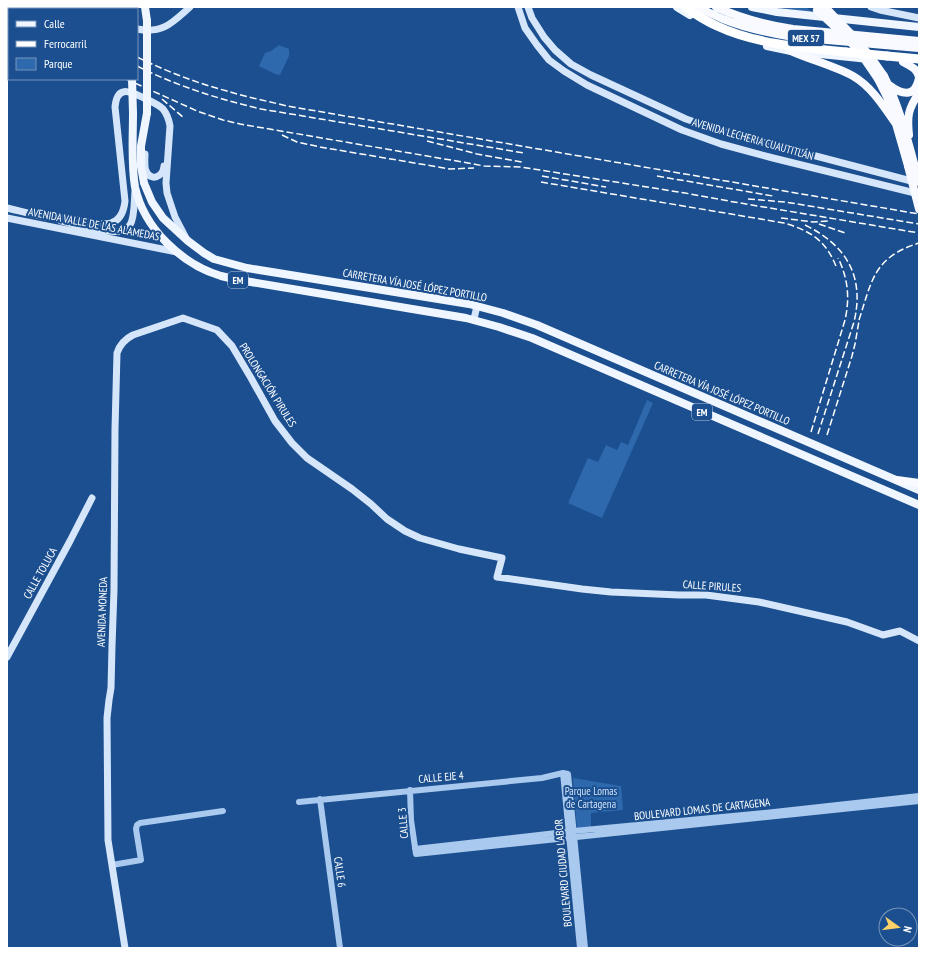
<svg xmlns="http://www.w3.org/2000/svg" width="926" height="955" viewBox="0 0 926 955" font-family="'PT Sans Narrow',sans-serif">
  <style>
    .green { fill: #2e69ad }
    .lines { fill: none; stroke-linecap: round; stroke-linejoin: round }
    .tertiary { stroke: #a9c9ee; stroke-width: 6 }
    .secondary { stroke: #d6e6fa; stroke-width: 7 }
    .primary { stroke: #f0f6ff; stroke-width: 8 }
    .trunk { stroke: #f8faff; stroke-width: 8 }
    .motorway { stroke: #fff; stroke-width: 9 }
    .rail { stroke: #fff; stroke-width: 1.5; stroke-dasharray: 7 3; stroke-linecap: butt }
    .primary-bridge { stroke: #f0f6ff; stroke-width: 8 }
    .trunk-bridge { stroke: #f8faff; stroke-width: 8 }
    .motorway-bridge { stroke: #fff; stroke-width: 9 }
    .labels { text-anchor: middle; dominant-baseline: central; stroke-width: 4; stroke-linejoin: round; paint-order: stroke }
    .shield { fill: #1b4f8f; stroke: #bbcadd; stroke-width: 1 }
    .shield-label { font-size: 10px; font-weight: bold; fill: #fff }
    .street-label { font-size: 11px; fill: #fff; stroke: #1b4f8f }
    .park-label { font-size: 11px; fill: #cfe3fa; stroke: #1b4f8f }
  </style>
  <rect width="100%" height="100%" fill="#1b4f8f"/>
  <path class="green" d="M777 7H806L813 13 792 10Z
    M279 45 289 49V56L280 75 275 74 259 66 265 53 271 51Z
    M647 400 653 403 602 518 568 503 588 458 598 462 606 445 617 450 621 442 628 445Z
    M573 778 621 786 623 810 591 813V828L577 830Z"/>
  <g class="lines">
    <path class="tertiary" d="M563 773 580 948
      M410 790 411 820 416 854C583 835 751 819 919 801
      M320 799 340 948
      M299 802 542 778 563 773 568 774 585 948
      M415 849 574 831 774 812 919 796
      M112 865 141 860 136 829 137 825 140 823 223 811"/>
    <path class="secondary" d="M108 7V9
      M518 7 525 28 537 45 549 60 564 71 587 85 682 130 721 144 773 158 919 194
      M528 7 532 18 544 37 555 50 571 64 591 75 686 119 724 132 915 182
      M871 7 880 10 919 18
      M137 29C163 34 172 23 190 7
      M145 154C145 159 144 166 146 171 151 182 163 177 164 166
      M7 208C20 211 33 215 47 217 55 218 63 217 72 219 81 220 103 226 111 223 121 220 124 210 125 201L115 107C117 85 129 91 144 98 150 101 158 104 163 109 167 114 169 120 170 126L166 183 167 193 175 217 186 238
      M7 218 177 252
      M61 221C71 224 114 234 123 231 125 230 128 228 130 225 135 217 134 201 135 191
      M474 319 477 306
      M7 657 70 541 92 498
      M125 948 108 840 107 718 109 700 111 688 112 646 114 590 115 429 117 353C120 344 125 339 133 335L183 318 217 330 232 346 251 378 275 421 292 443 307 458 352 489 371 504 387 519 405 531 420 538 459 549 502 558 497 577 582 589 611 592 679 595H706L759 602 847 622 883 635 900 631 919 641"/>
    <path class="primary" d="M129 7 130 9
      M145 7 147 21
      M677 7 690 15
      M752 7 777 12 919 27
      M767 46 791 51 869 59
      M133 113C133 137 131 163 135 187 144 228 181 264 221 276 229 278 237 280 245 281L466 318 499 327 532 338 919 505
      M147 113 141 146V166L144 183 152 202 163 218 188 241 204 253 214 259 247 268 469 304 503 313 537 325 919 490"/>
    <path class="trunk" d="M697 7C706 11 714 15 723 19 745 28 769 33 793 37L919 48
      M716 7C740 18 766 25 793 29L919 41
      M791 51C811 60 835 66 853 76 872 87 884 107 896 124
      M903 62C910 66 917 68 919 77
      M884 76C901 109 909 146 919 182
      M878 79 890 103 908 166
      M889 85C902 95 915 98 919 78
      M909 135C907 116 908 109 919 93
      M897 480 919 483"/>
    <path class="motorway" d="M685 7C695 14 706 21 717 26 755 44 804 48 846 52
      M887 56 919 59"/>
    <path class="rail" d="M42 7 44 9
      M53 7 55 9
      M137 57C166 71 196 83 227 91 246 97 267 101 287 106L919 214
      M137 66C177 86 218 99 261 109L524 153
      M126 79 197 111 223 120 240 124 468 163 484 166 521 167 685 193 734 202 919 233
      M162 99 184 118
      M282 135 297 142 320 147 450 169 474 168
      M427 141 477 154 522 162
      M542 176 606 187
      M657 176 773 196
      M541 182 784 223C811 231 827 241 837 269
      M748 199 785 202 919 224
      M781 218 813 222 829 221
      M819 224 845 233
      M805 225C846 245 865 276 854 322L818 434
      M859 320C872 280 874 257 919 243
      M811 432 845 320C850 298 848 278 838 258
      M827 435 852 356 855 344 859 321"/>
    <path class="primary-bridge" d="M132 79 133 113
      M147 113V21"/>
    <path class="trunk-bridge" d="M825 7 855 38 870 56 884 76
      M817 10 848 39 863 57 878 79
      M908 166 919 209"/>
    <path class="motorway-bridge" d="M846 52 887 56"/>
  </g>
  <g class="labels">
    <g class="shield">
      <rect x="788" y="30" width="36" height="16" rx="3"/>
      <rect x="228" y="272" width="20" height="16" rx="3"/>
      <rect x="692" y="404" width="20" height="16" rx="3"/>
    </g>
    <g class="shield-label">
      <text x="806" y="38">MEX 57</text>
      <text x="238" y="280">EM</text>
      <text x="702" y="412">EM</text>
    </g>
    <g class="street-label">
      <text transform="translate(753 139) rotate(16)">AVENIDA LECHERIA CUAUTITLÁN</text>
      <text transform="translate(94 224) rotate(11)">AVENIDA VALLE DE LAS ALAMEDAS</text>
      <text transform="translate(415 285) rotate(10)">CARRETERA VÍA JOSÉ LÓPEZ PORTILLO</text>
      <text transform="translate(268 385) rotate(58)">PROLONGACIÓN PIRULES</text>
      <text transform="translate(722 393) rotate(23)">CARRETERA VÍA JOSÉ LÓPEZ PORTILLO</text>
      <text transform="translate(40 573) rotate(-61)">CALLE TOLUCA</text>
      <text transform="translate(712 586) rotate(4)">CALLE PIRULES</text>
      <text transform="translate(102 612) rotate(-88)">AVENIDA MONEDA</text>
      <text transform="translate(441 777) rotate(-5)">CALLE EJE 4</text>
      <text transform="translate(702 809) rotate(-6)">BOULEVARD LOMAS DE CARTAGENA</text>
      <text transform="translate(403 823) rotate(-95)">CALLE 3</text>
      <text transform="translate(340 872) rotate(82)">CALLE 6</text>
      <text transform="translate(563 873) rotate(-95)">BOULEVARD CIUDAD LABOR</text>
    </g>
    <g class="park-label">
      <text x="591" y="791">Parque Lomas<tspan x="591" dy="13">de Cartagena</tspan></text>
    </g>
  </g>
  <rect width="926" height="955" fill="none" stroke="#ffffff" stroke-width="16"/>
  <rect x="8" y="8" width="130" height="72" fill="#1b4f8f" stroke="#7695bc"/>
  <rect x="16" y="21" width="20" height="6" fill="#f0f6ff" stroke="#7695bc"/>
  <text x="44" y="28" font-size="12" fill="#ffffff">Calle</text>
  <rect x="16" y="41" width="20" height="6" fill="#ffffff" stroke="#7695bc"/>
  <text x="44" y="48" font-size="12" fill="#ffffff">Ferrocarril</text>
  <rect x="16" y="58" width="20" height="12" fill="#2e69ad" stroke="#7695bc"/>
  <text x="44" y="68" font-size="12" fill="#ffffff">Parque</text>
  <g transform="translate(898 927) rotate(104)"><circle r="19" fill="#1b4f8f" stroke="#7695bc"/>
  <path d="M0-3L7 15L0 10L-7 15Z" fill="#ffd166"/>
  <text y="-6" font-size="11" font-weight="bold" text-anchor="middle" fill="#ffffff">N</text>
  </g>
</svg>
